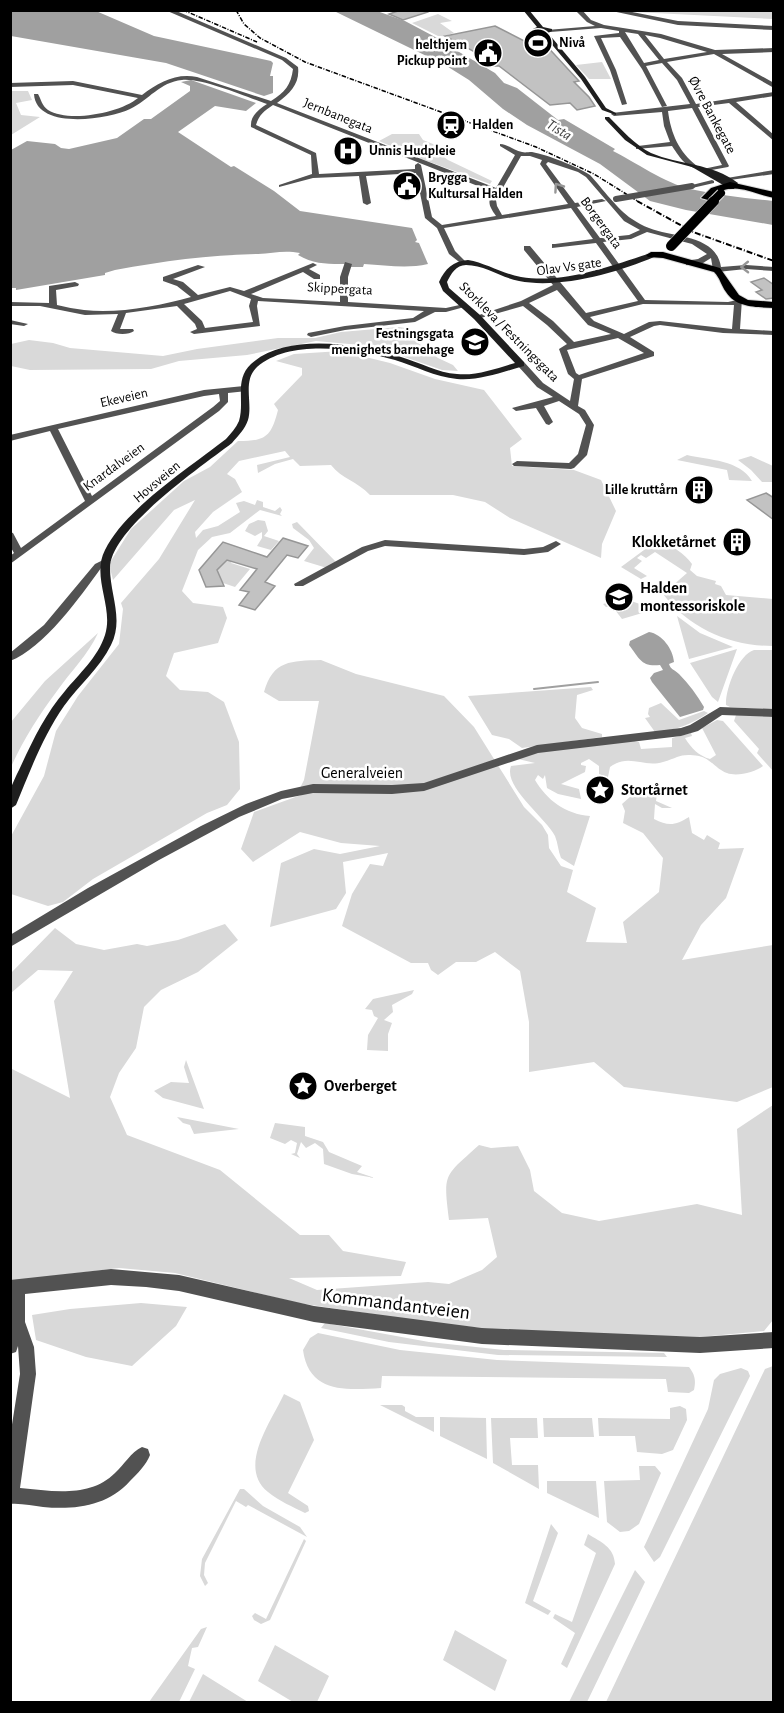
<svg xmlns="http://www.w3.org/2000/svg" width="784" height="1713" viewBox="0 0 784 1713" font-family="'Alegreya Sans',sans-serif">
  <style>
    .green { fill: #d9d9d9 }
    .water { fill: #a0a0a0 }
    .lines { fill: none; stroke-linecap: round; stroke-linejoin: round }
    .stream { stroke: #a0a0a0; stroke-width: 2 }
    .building { fill: #c2c2c2; stroke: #969696; stroke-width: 1.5 }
    .primary-casing { stroke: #dbdbdb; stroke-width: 2 }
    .street { fill: #525252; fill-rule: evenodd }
    .secondary { fill: #1f1f1f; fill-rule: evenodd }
    .primary { fill: #000; fill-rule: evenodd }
    .rail-far1 { stroke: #000; stroke-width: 1.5; stroke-dasharray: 4.5 1.5 1 1.5; stroke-linecap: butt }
    .rail { stroke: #000; stroke-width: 2; stroke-dasharray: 6 2 1 2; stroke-linecap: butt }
    .primary-bridge-far1-casing { stroke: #dbdbdb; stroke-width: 10; stroke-linecap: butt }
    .primary-bridge-casing { stroke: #dbdbdb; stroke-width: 11; stroke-linecap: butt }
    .street-bridge { stroke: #525252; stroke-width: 6 }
    .primary-bridge-far1 { stroke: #000; stroke-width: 8 }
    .primary-bridge { stroke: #000; stroke-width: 10 }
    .oneway { stroke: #979797 }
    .labels { text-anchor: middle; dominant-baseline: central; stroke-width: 5; stroke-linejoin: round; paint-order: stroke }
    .far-poi-label { font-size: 14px; font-weight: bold; fill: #000; stroke: #fff; text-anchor: start }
    .far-street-label { font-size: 14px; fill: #000; stroke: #fff }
    .far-water-label { font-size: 15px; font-style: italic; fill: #414141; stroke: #fff }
    .poi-label { font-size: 16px; font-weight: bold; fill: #000; stroke: #fff; text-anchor: start }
    .street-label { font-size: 16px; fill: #000; stroke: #fff }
    .near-street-label { font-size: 20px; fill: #000; stroke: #fff }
  </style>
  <rect width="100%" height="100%" fill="#fff"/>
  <path class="green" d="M626 11H773V19L634 12Z
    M438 14 452 21 440 23 454 33 440 37 412 23Z
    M602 62 611 79H589L576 65Z
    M11 91H28L32 100 16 103 21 115 40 117 11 135Z
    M392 134H419L423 140 438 146 433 149 448 160 492 181 490 184 419 158 423 156 414 152 409 154 379 141Z
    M399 327 416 330 413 339 438 358 453 365 458 371 442 370 390 352 360 345 316 341 247 355 179 361 151 369 30 370 11 366V344L29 340 53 343 70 348 163 356 197 349 278 338H315L341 332Z
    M341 351 390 363 435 379 484 390 522 439 510 448 512 466 574 470 601 480 616 511 602 544 601 558 510 518 485 502 453 495H370C357 481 342 479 331 465L300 466 293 459 275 464 258 473 257 465 290 457 285 451 239 461 227 474 235 479 242 492 213 512 195 532 196 538 203 530 218 526 240 512 236 503 244 501 255 505 257 500 263 502V507L275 511 280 507 282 510 280 514 282 516 260 510 230 533 212 537 198 550 182 591 193 603 223 607 227 618 218 643 174 653 166 676 180 690 208 692 224 702 239 742 240 789 227 805 207 813 93 879 63 902 48 906 11 894 10 838 44 776 56 731 78 696 119 644 123 609 121 603 159 559 195 500 174 510 113 580 109 564 131 529 184 481 210 467 238 441C266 441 271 437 278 410L274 404 302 375V368L276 361 294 354Z
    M687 455C709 460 740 460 752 481L729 480 727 470 677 460Z
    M751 456 773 466V482H762L751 470 738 460Z
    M258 520 265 521 268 531 264 536 279 541 271 550 257 546 262 538V532L255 536 245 531 249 524Z
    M297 522 336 562 327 568 304 561 314 548 309 540 293 528 292 524Z
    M663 536C672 549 684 552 692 564L690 570 697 576 716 581 715 584 721 586 726 595 773 599V646C730 646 690 629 663 594L687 573 655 552 646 558 641 555 637 558 642 561 634 568 647 576 641 579 621 567Z
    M230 555 235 557 231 563 250 569 235 587 223 583 217 570Z
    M622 598 646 606 649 611 622 619 612 606 606 607 603 604Z
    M677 616 700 633 733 647 689 659Z
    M98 633C88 655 71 671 57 691 39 715 23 740 11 767V722L45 681Z
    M737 649 718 702 712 697 690 663Z
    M754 650H773V710L730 707 726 705C725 690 738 655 754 650Z
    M321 660 356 674 444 696 474 727 524 807 542 825 548 835 549 848 561 866 573 870 567 892 596 908 586 942 627 943 623 922 659 892 663 858 643 833 623 823 625 811 622 804 639 789 657 794 656 801 672 808H662L655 804 654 819C669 827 676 825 689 817L692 833 704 840 707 835 720 843 718 849 744 848 726 898 701 925 682 960 773 945V1087L737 1102 624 1087 594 1062 529 1072V1022L520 971 495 952 476 962H456L438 975 431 970 428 963H411L342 926 352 894 370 864 383 866 388 853 343 862 346 893 336 909 270 927 281 863 314 849 340 854 380 846 341 843 300 832 253 862 241 849 254 812 301 795 300 788 304 780 319 701H279L264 692C273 660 291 661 321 660Z
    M591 687 593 690 577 695 575 718 582 728 602 734V737L522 748 509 739 492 735 468 696Z
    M661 703 679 720 704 711 708 713C690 725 677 730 655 732L645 718 650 717 648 714 649 708Z
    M744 714 773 717V771L757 753 759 749 734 721 736 715Z
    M717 720 723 721 763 766C755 772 737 777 727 773 717 770 710 758 699 756 680 753 680 757 663 762 643 768 629 753 610 767L608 777 599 774V766L589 759 581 763V765L586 766 585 772 561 784 579 789 581 799 558 794 547 788 545 775 543 779 538 775 535 780C547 800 565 814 590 816L574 866 561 858C558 851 558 843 555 836 545 817 503 787 511 766L535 763 518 759 539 751 634 741 639 742 641 749 672 747V738L691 733 692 736 685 738C691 748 699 756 710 759L716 755 702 728Z
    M225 924 238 940 198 972 161 990 144 1007 136 1048 119 1073 110 1097 127 1135 220 1170 300 1235H329L343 1251 406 1262 401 1276 289 1278 317 1290 428 1282 449 1284 482 1270 497 1257 488 1218 449 1220C443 1172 444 1177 479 1145L491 1148 518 1146 530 1170 534 1191 562 1213 599 1221 697 1204 742 1215 737 1129 773 1105V1320L764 1331 700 1337 534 1333 432 1323 298 1303 175 1273 119 1268 11 1281 10 1068 70 1098 54 1001 73 971 38 970 11 993V973L55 928 76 944 104 950 137 944 147 946 178 940Z
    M414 990 412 994 392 1005 393 1012 384 1020 392 1023 388 1034V1051L367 1050 368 1035 378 1018 374 1016 372 1010 365 1009 373 999Z
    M186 1060 204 1109 163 1098 154 1091 171 1082 189 1083 184 1067Z
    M177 1117 239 1129 194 1134 190 1125 183 1123Z
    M275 1123 305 1127V1136L323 1142 329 1152 362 1166 357 1172 375 1178 352 1174 324 1164 323 1149 315 1143 306 1148 301 1142 297 1154 300 1158 291 1154 295 1153 297 1143 291 1140 285 1144 270 1138Z
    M141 1303 187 1307 176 1326 132 1366 86 1357 36 1340 32 1315 70 1309Z
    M325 1323 429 1342 504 1350 664 1353 667 1357 498 1355 389 1342 321 1328Z
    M318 1333 400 1350 497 1360 689 1367C695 1375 696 1380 694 1390L689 1393 668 1392 666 1379 382 1376 381 1388C347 1390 309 1394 303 1350L310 1338Z
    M773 1366V1702H606L765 1369Z
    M741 1368 748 1371 750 1376 660 1557 654 1562 644 1547 708 1409 714 1380 720 1374Z
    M284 1394 300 1402 314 1440 288 1493 308 1506 309 1511 305 1513C293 1507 279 1501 268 1492 237 1467 271 1422 284 1394Z
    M380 1405H402L405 1407V1411L416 1417H434V1432Z
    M680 1406 686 1409 687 1420 673 1450 662 1454 637 1452 635 1436H599L598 1418 670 1419V1408Z
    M440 1417 486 1418 487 1459 440 1436Z
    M491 1418H537L538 1438H510L512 1465H538L539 1489 493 1463Z
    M543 1418H592L594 1437H544Z
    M639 1466H655L661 1473 639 1524 629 1531 620 1532 607 1522 604 1481 640 1480Z
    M547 1481H596L599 1518 547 1493Z
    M240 1489H244L263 1506 300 1527 307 1537 248 1505 246 1507 236 1501 205 1563 204 1575 208 1583 205 1586 200 1576 202 1559Z
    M551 1524 558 1533 533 1601 551 1611 548 1615 525 1603Z
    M588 1534C601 1542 614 1547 615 1564L567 1668 561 1664 575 1633 553 1618 555 1614 572 1622 596 1553 584 1545Z
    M304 1539 306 1541 270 1620 261 1624 254 1620 252 1616 255 1613 266 1619Z
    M635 1570 645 1582 587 1702H569Z
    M207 1627 198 1647 192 1648 188 1666 195 1669 179 1702H149L201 1629Z
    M455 1630 507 1660 495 1691 443 1660Z
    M275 1645 329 1676 317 1702H293L258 1681Z
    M203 1674 248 1702H189Z"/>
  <path class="water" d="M10 11H96L154 36 271 61 273 63 270 76H273V93L264 96 166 63 11 36Z
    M334 11H377L405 21 454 47 446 50 454 49 495 73 504 83 517 88 558 120 564 119 615 149 613 151C633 161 667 184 690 189 717 195 745 198 773 201V225L686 210 650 201 600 164 527 125 503 109 469 80 445 65Z
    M191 80 256 103 246 111 215 106 178 132 231 167 234 166 274 191 300 211 412 228 417 240 415 242 419 243 428 264C406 269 386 265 364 264L363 267H350L349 264C330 264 315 265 298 255L300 253C285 250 273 253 258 254 209 255 164 261 115 270L105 273V275L16 290V288H11V150L27 141 55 144 61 148 69 149 117 138 144 119H151L190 91V86L181 82Z
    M649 632C662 634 673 649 674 662L669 664C671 670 674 669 679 674 689 684 697 695 704 707L703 710 680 717 652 682 650 678 654 673 663 670 660 665C641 667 640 659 629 645L630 641Z"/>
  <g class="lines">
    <path class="stream" d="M534 689 598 682"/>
  </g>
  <path class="building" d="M401 10H428V12L403 20 389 14Z
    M495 26 530 44 543 42 579 81 574 82 589 97 595 106 577 110 570 103 550 105 499 66H495L487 59H482L475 52 445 36Z
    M764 278 774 285V298L766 299 756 292 762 290 751 282Z
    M766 493 774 498V520L747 500Z
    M283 538 308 546 298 558 287 555 265 582 275 586 255 610 239 605 249 592 240 590 257 569 227 560 217 570 224 586 206 587 199 570 223 542 267 557Z"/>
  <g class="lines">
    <g class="primary-casing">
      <path id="primary" d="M730 182 774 192V198C746 192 732 179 708 200L701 198 711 188Z
        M651 252H663L720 268 739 295 748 300 774 302V308C757 307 736 308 726 292 721 285 720 278 714 272L663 258 648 257 646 255Z"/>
    </g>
    <path class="street" d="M165 10H174L286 58 298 67C300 83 291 93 277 103L496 188 515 155 500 146V144C508 144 514 151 522 152 525 153 528 152 532 152 548 155 576 166 590 175 602 188 618 210 632 219 637 222 643 226 649 228 673 238 716 234 721 267L746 265 774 267V271L746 269 717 272 713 270 711 258 703 263 686 265V261L698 259 707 254 692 244 647 232 631 239 603 242 645 300 728 302 742 299 740 329 774 331V335L723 333 660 325 654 326 630 337 654 352V356L582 379 578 406 585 410 594 425 587 455 574 468 571 469 514 466 512 464 517 461 569 463 578 454 586 425 579 414 559 401 544 406 553 422 549 425 546 424 536 408 516 411 512 408 553 397 537 387 518 366V362H524L543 383 570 401 574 379 568 374 559 349 567 344 547 325 523 306 477 319 473 317 521 301 553 285 524 250V246H530L586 313 638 301 596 243 552 248V244H555L593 239 571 208 444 228 455 251 467 263 463 265 449 254 437 228 425 218 416 173 366 176 371 203 367 205 363 203 359 176 313 178 279 187V185L312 174 311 155 251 127C250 116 258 110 267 104 246 97 203 78 182 80 160 82 149 100 130 109 107 120 36 130 34 94H38C41 99 42 106 48 110 69 123 120 113 138 98L73 85 10 87V83L73 81 142 95C159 82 176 73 197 77L271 101C285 92 291 85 293 69L282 60ZM273 105 493 192C487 202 489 206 496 216L442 225 432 217 421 165 418 163 415 165V169L319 174 316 153 256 125C259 115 264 111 273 105ZM521 156H530L542 160 540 164 568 204 502 215 497 206 496 200ZM548 162 578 172 586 177 624 221 640 230 629 235 600 238 577 207 606 201 602 199 575 203 546 164ZM557 290 588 325 611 334 574 342 553 321 529 303ZM643 304 734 305 732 329 660 321 649 322 624 334 594 321 590 317ZM618 338 644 353 579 375 576 373 567 350Z
      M575 10H582L591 20 604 25 661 34 715 50 774 48V52L722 54 774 83V88L714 54 667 62 682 78 696 104 774 92V96L736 102 774 135V141L729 103 698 107 729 166 728 167 706 171 703 169 722 165 692 108 668 111C671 134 679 152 697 166V168C686 168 678 155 672 146L636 149V147L638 146 670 142 664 126 662 112 614 116 611 114 612 113 690 104 677 80 662 63 646 66 667 106 662 107 642 69 620 37 601 38 616 70 627 104 622 105 610 70 594 36 619 33V31L601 28 550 32 547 30 595 26 587 22ZM625 32 638 34 659 60 644 63ZM645 35 660 38 707 52 664 59Z
      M607 10H622L678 21 774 26V30L678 25Z
      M774 170V174L730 180 727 178Z
      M712 180 714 181V183L692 188 688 186Z
      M345 262 352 264 348 277V302L446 308 464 304 468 306 446 312H435L415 322 345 330 311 337 307 335 308 333 345 326 413 318 424 311 258 301 257 306 260 326 194 334 190 332 197 329 195 324 177 306 126 313 120 329H133L134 331C129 335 116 335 111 331L118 314 85 315 40 306H10V302L49 303V286L75 282 79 284 78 286 56 290 57 305C66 307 75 309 84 310 117 314 159 306 191 297L177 286 163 281V277L198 265 205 267 173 279 183 282 198 295 230 287 244 291 313 263 317 265 309 269 320 275V279H314L303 272 251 294 263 298 340 302V277ZM230 291 251 299 249 306 253 322 205 328 202 321 184 304Z
      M10 320 28 324 24 326 10 324Z
      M244 386 247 387V391L228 393V402L219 411 10 564V556L14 553 10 546V532L13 533 21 548 85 501 50 431 10 441V435L204 390ZM219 394 220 401 213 407 92 496 58 429 204 396Z
      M385 540 524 549 543 547 556 541 561 544 548 552 524 555 385 546 368 551 303 586H295L294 584 362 547Z
      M105 559 110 562 101 568C80 597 44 648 10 661V653L44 625 95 564Z
      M720 707 774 709V717L722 715 698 731 681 736 538 753 424 791 392 794 313 793 282 799 239 817 159 860 10 947V935L88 888 201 826 246 804 281 791 313 784 392 785 424 783 537 745 681 728 690 725Z
      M111 1269 179 1275 314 1306 482 1328 700 1337 774 1332V1348L700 1353 482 1344 314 1322 179 1291 146 1287 111 1285 25 1294V1322L34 1347 36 1374 20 1488C52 1491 90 1498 115 1473 124 1465 131 1452 142 1447L148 1449 150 1455C146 1465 138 1473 130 1481 108 1506 75 1510 43 1507 33 1506 21 1503 10 1504V1437L20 1374 18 1346 16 1352 10 1354V1280Z"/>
    <path class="secondary" d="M523 10H529L543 27 552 29V31L548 33 585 77 606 108 616 113V115L602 110 581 79 543 34 533 31V29L537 27Z
      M605 117H609C622 130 635 145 651 153 679 165 712 163 738 183L734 189H730L692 167 647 155 625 140 605 119Z
      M651 253 655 255 654 257C617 273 559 289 519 281 502 278 485 265 466 265 456 265 451 274 447 282L449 288 480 315 524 362V366C502 372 479 381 457 379 435 377 415 366 395 360 357 349 290 338 257 367 242 381 253 403 248 420 245 429 238 436 232 443 202 466 110 529 110 568 110 595 124 619 111 645 100 668 79 685 64 706 43 736 30 771 16 805L10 809C10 803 10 797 10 791 12 784 16 776 19 770 32 742 45 714 65 691 79 674 98 657 105 635 114 607 91 577 105 550 125 509 190 467 226 439 231 433 236 428 239 421 245 401 234 380 251 364 286 332 359 344 401 357 419 362 438 373 457 374 477 376 497 368 515 363L474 319 443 291 439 282C445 269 453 261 468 260 486 263 503 274 521 277 565 284 610 266 651 253Z"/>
    <use href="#primary" class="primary"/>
    <path class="rail-far1" d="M183 10 257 42
      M236 10 244 24 260 38 305 62 536 147 594 174 639 202"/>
    <path class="rail" d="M637 201 693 232 774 261"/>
    <g class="primary-bridge-far1-casing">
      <path id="primary-bridge-far1" d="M712 202 721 193"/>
    </g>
    <g class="primary-bridge-casing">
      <path id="primary-bridge" d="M671 246 714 201"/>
    </g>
    <path class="street-bridge" d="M616 199 692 186"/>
    <use href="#primary-bridge-far1" class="primary-bridge-far1"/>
    <use href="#primary-bridge" class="primary-bridge"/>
  </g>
  <defs><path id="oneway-chevron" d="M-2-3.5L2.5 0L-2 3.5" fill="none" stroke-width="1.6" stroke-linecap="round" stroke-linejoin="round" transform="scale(1.5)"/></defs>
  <g class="oneway">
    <use href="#oneway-chevron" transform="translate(558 187) rotate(-125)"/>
    <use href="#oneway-chevron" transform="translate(745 267) rotate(179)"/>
  </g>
  <defs>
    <g id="stadium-disc" transform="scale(1.5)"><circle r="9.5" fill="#000" stroke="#fff"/><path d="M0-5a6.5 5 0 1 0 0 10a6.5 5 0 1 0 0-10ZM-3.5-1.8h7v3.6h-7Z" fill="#fff"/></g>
    <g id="civic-disc" transform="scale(1.5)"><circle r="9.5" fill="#000" stroke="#fff"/><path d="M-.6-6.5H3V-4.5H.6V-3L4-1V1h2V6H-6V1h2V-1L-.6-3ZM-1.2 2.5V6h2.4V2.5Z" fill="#fff"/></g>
    <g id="station-disc" transform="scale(1.5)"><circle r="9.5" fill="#000" stroke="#fff"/><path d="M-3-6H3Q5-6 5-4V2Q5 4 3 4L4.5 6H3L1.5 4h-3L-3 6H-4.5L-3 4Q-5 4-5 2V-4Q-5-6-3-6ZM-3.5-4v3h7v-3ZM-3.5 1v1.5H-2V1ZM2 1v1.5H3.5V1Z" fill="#fff"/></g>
    <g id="hospital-disc" transform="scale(1.5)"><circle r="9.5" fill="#000" stroke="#fff"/><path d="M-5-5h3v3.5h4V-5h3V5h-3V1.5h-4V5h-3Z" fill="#fff"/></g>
    <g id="school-disc" transform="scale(1.5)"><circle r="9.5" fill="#000" stroke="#fff"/><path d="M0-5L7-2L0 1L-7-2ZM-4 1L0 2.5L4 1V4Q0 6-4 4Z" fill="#fff"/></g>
    <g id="building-disc" transform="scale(1.5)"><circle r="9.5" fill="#000" stroke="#fff"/><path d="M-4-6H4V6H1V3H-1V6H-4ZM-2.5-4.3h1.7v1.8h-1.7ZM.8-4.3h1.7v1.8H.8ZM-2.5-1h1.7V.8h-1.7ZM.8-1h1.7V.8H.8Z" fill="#fff"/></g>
    <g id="sight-disc" transform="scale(1.5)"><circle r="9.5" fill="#000" stroke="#fff"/><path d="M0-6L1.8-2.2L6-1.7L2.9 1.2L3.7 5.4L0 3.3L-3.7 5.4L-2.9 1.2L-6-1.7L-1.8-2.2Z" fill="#fff"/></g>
  </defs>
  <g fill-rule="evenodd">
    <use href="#stadium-disc" x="538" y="43"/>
    <use href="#civic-disc" x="488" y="53"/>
    <use href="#station-disc" x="451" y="125"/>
    <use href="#hospital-disc" x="348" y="151"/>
    <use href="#civic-disc" x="407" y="186"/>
    <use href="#school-disc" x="475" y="342"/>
    <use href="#building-disc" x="699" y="490"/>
    <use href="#building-disc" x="737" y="542"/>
    <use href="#school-disc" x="619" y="597"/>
    <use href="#sight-disc" x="600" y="790"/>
    <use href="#sight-disc" x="303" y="1086"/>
  </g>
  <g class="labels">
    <g class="far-poi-label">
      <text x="559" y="43">Nivå</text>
      <text x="467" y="45" text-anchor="end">helthjem<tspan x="467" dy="16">Pickup point</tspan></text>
      <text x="472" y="125">Halden</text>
      <text x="369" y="151">Unnis Hudpleie</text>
      <text x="428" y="178">Brygga<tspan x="428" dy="16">Kultursal Halden</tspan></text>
      <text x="454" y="334" text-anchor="end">Festningsgata<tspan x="454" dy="16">menighets barnehage</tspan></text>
      <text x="678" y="490" text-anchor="end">Lille kruttårn</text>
    </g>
    <g class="far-street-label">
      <text transform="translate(712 115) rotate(62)">Øvre Bankegate</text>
      <text transform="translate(338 116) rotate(22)">Jernbanegata</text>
      <text transform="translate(601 223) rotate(54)">Borgergata</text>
      <text transform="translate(569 267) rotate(-8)">Olav Vs gate</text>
      <text transform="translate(340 289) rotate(3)">Skippergata</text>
      <text transform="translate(509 332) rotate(45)">Storkleva / Festningsgata</text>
      <text transform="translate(124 398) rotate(-13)">Ekeveien</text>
      <text transform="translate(114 467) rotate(-36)">Knardalveien</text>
      <text transform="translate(157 482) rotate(-40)">Hovsveien</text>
    </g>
    <g class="far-water-label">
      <text transform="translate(559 130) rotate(32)">Tista</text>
    </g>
    <g class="poi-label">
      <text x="716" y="542" text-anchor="end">Klokketårnet</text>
      <text x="640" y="588">Halden<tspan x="640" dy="18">montessoriskole</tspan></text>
      <text x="621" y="790">Stortårnet</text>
      <text x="324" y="1086">Overberget</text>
    </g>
    <g class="street-label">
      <text x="362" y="773">Generalveien</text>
    </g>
    <g class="near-street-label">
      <text transform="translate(396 1304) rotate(7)">Kommandantveien</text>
    </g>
  </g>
  <rect width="784" height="1713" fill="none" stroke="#000000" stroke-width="24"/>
</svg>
